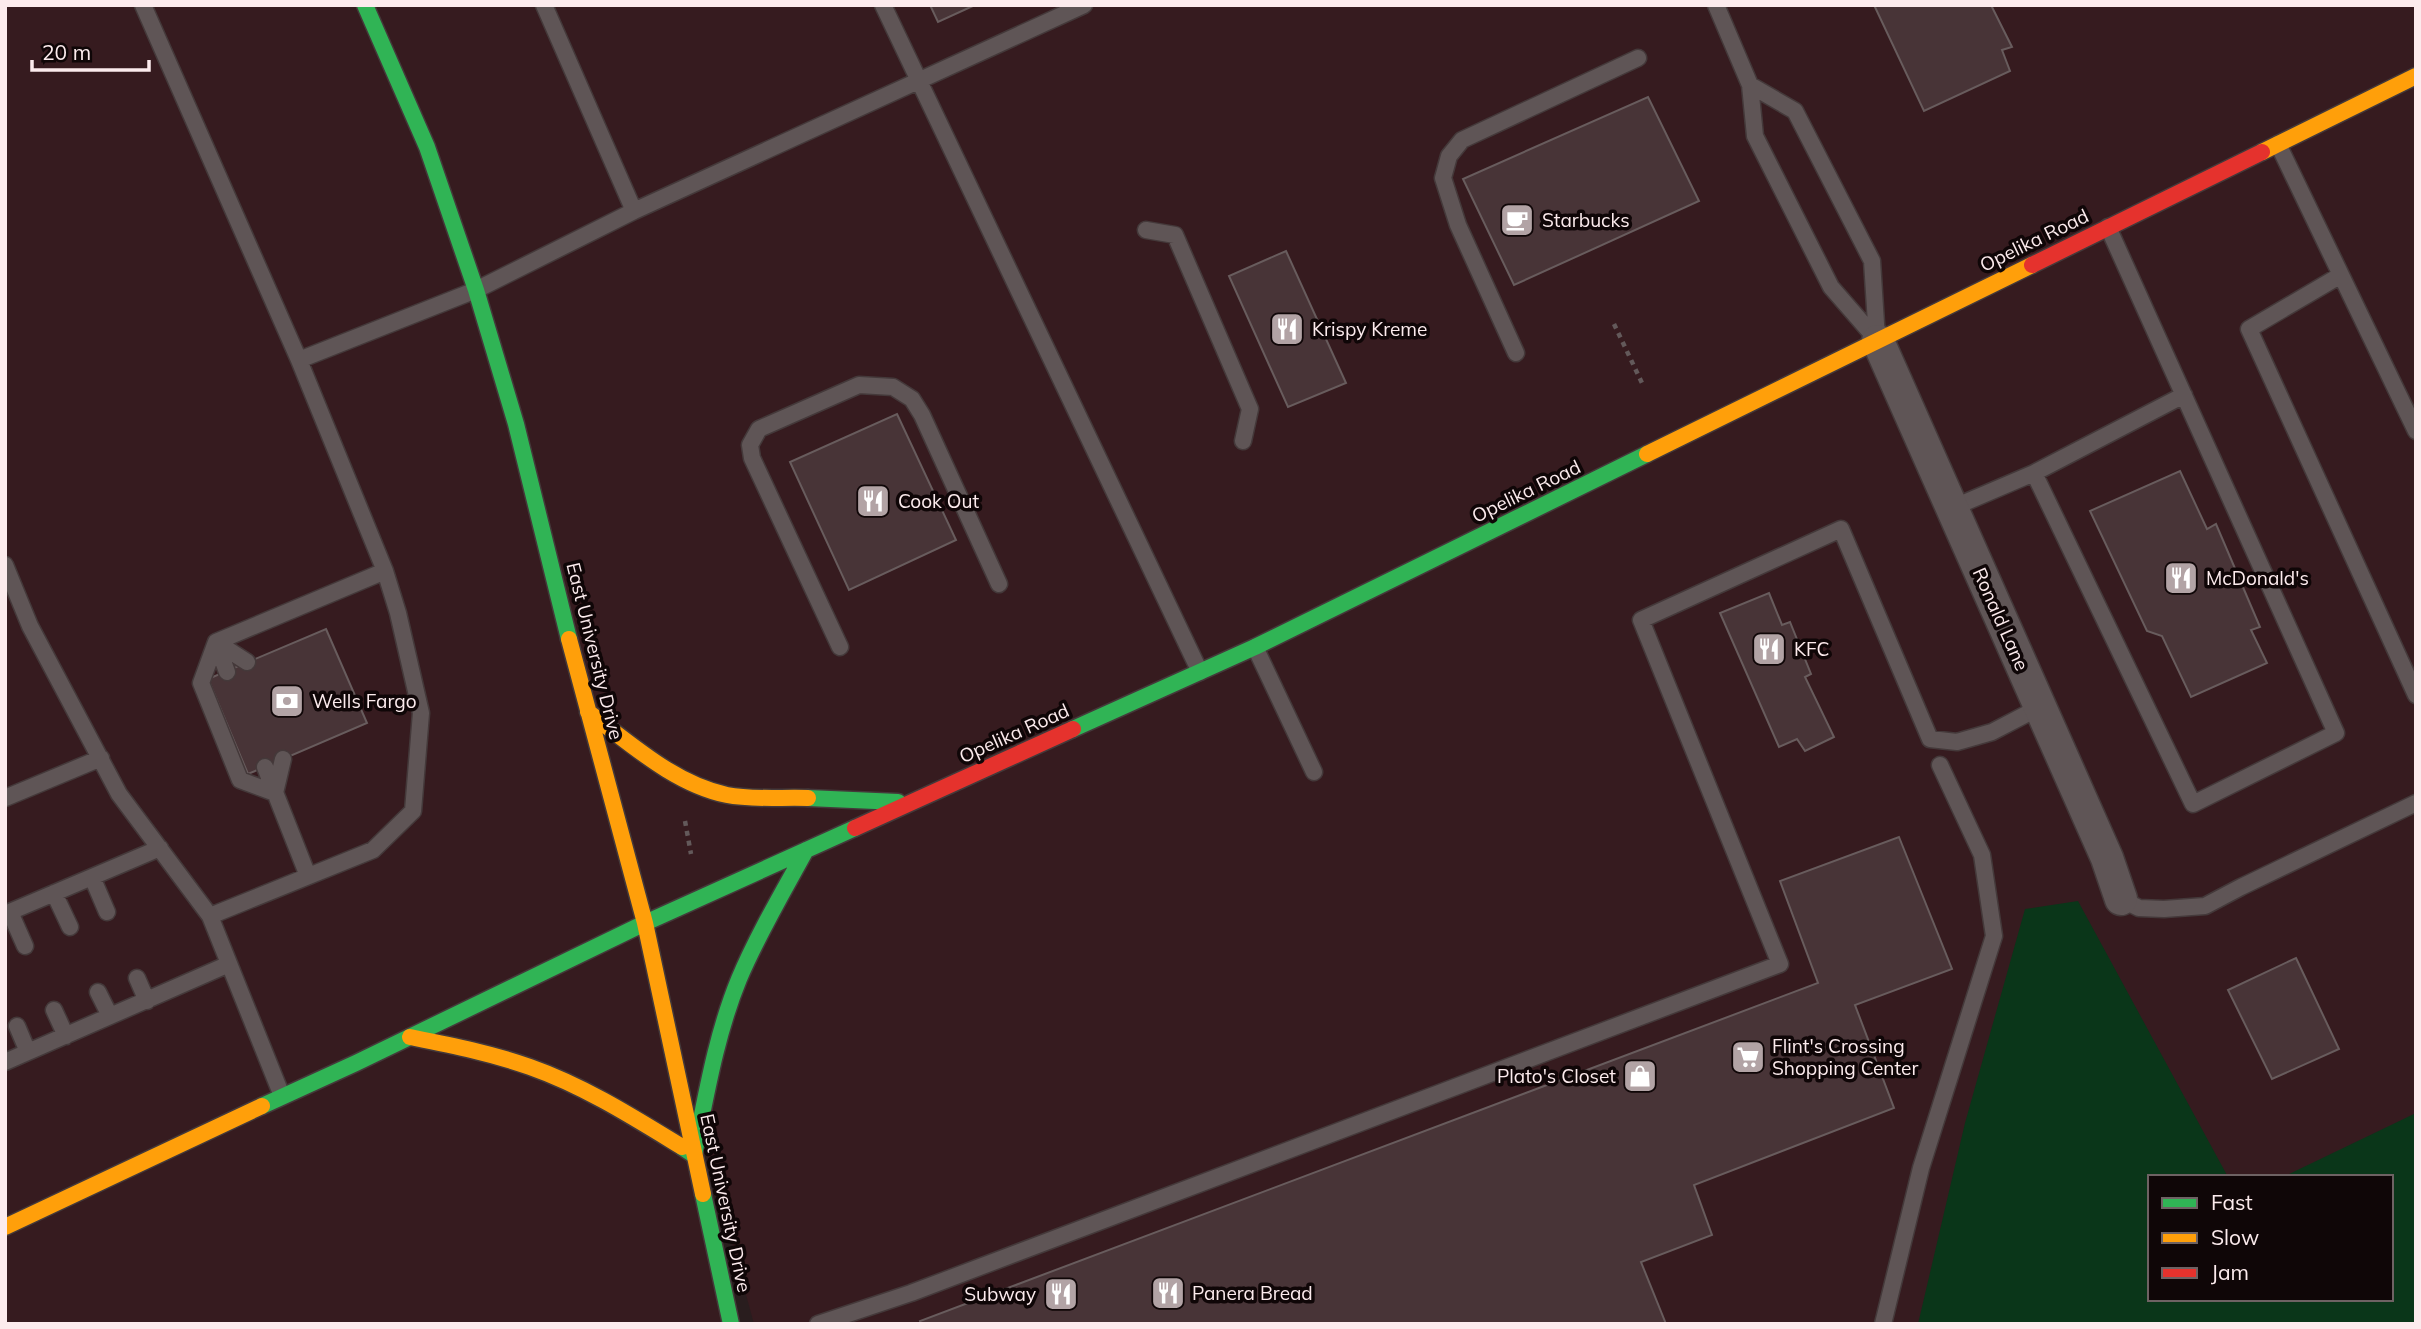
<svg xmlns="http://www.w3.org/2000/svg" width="2421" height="1329" viewBox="0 0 2421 1329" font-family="Mulish,sans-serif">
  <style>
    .built { fill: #361b1f; fill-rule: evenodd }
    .green { fill: #0a3619 }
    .building { fill: #483437; stroke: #685c5d; stroke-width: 2 }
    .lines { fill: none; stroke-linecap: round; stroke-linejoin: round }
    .lane-casing { stroke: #44393a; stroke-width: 19 }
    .street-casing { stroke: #44393a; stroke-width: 35 }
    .fast-casing { stroke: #44393a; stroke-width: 19 }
    .slow-casing { stroke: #44393a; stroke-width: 19 }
    .jam-casing { stroke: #44393a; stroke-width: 19 }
    .path { stroke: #63595a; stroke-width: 4.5; stroke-dasharray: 5 5; stroke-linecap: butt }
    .lane { stroke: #5f5556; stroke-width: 16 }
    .street { stroke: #5f5556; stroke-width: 32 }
    .fast { stroke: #30b455; stroke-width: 16 }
    .slow { stroke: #ff9f0a; stroke-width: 16 }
    .jam { stroke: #e5322d; stroke-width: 16 }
    .labels { text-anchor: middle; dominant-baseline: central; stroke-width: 7; stroke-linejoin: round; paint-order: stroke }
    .poi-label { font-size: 19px; fill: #fcebed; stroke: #0f0607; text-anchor: start }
    .street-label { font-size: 19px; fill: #fcebed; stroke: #0f0607 }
  </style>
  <rect width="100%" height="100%" fill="#291d1e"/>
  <path class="built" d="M5 5H2416V1324H754L649 940 731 1324H5ZM2150 1177H2391V1299H2150Z"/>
  <path class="green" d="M2078 901 2228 1177H2150V1299H2391V1177H2283L2416 1113V1324H1918L1965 1123 2025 909Z"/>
  <path class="building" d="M930 5H975L938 22Z
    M1874 5H1991L2012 47 2002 50 2010 71 1924 111Z
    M1648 97 1699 201 1514 285 1463 179Z
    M1286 251 1346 383 1288 407 1229 276Z
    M897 414 956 540 849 590 790 462Z
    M2180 471 2207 529 2216 524 2260 627 2251 630 2267 663 2191 697 2162 636 2147 631 2090 511Z
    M1769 593 1782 625 1790 622 1811 674 1805 677 1834 737 1805 751 1797 739 1779 747 1720 613Z
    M326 629 367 723 248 774 208 679Z
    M1899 837 1952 969 1855 1005 1894 1108 1694 1185 1712 1235 1641 1262 1666 1324H921L920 1321 1818 983 1780 881Z
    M2296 958 2339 1049 2272 1079 2228 990Z"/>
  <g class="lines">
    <g class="lane-casing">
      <path id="lane" d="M143 5 299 360
        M544 5 634 211
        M883 5 1200 672
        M1716 5 1750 85 1755 136 1831 287 1878 341
        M1750 85 1795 111 1872 261 1877 339
        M2278 144 2416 431
        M1146 230 1175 235 1250 409 1243 441
        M2341 275 2249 329 2416 695
        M1516 353 1458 225 1443 178 1449 156 1462 140 1638 58
        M2034 473 2184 395
        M1952 508 2034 473 2193 804 2336 733 2108 227
        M5 565 30 626 119 794 210 916 282 1096
        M216 642 247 662
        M216 642 227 672
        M840 647 752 458 750 445 759 429 859 385 893 387 912 399 922 415 999 584
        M1255 647 1314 772
        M283 759 275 793 240 780 201 683 216 642 385 571
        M265 767 308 876
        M5 798 101 758
        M92 877 107 912
        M54 893 70 927
        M2121 899 2139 908 2164 909 2205 906 2241 887 2416 803
        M10 912 25 946
        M5 914 160 848
        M210 916 373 850 413 811 421 713 398 613 385 571 299 360 476 290 634 211 1084 5
        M137 978 147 1001
        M98 992 110 1016
        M54 1010 66 1036
        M17 1026 28 1052
        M5 1062 229 964
        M818 1324 911 1293 1780 964 1641 620 1841 529 1930 739 1957 742 1992 732 2040 707
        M1883 1324 1921 1168 1994 936 1982 855 1940 765"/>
    </g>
    <g class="street-casing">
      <path id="street" d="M1878 341 2107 858 2121 899"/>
    </g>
    <g class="fast-casing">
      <path id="fast" d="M365 5 427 147 476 290 516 424 569 639
        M1073 729 1255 647 1647 454
        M808 798 898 802
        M262 1106 356 1063 645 923 855 828
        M682 1147 694 1155C706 1096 716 1035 739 979 758 934 783 892 806 850
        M703 1194 731 1324"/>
    </g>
    <g class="slow-casing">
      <path id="slow" d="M2262 152 2416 76
        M1647 454 2032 265
        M569 639 645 923
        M588 712C630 743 674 784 727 795 751 800 783 797 808 798
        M645 923 703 1194
        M410 1037C450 1045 491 1053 530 1067 584 1086 633 1117 682 1147
        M5 1227 262 1106"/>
    </g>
    <g class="jam-casing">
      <path id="jam" d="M2032 265 2262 152
        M855 828 1073 729"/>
    </g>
    <path class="path" d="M1614 324 1642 383
      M685 821 691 854"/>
    <use href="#lane" class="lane"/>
    <use href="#street" class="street"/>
    <use href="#fast" class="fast"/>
    <use href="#slow" class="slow"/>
    <use href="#jam" class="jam"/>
  </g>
  <defs>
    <g id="cafe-square" transform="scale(1.75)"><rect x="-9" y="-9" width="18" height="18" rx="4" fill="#b2a3a5" stroke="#0f0607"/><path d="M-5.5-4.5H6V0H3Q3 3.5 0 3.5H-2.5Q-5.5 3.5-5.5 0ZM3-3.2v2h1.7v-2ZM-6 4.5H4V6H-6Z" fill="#fff"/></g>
    <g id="restaurant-square" transform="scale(1.75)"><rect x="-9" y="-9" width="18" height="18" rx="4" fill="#b2a3a5" stroke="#0f0607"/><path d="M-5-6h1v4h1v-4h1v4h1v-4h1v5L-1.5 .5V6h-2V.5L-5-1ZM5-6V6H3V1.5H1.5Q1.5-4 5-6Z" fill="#fff"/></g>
    <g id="bank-square" transform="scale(1.75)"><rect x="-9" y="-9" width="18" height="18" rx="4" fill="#b2a3a5" stroke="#0f0607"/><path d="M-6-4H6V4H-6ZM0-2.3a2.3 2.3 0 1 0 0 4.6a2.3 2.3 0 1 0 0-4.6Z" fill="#fff"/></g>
    <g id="supermarket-square" transform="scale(1.75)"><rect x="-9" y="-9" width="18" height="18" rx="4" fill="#b2a3a5" stroke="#0f0607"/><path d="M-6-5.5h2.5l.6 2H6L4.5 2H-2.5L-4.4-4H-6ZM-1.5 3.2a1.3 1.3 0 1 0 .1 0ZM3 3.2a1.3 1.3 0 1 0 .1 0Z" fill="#fff"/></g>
    <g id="shop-square" transform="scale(1.75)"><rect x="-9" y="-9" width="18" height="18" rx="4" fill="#b2a3a5" stroke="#0f0607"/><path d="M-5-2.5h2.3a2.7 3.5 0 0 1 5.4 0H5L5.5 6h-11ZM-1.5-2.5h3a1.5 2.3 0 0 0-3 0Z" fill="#fff"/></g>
  </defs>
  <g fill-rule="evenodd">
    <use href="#cafe-square" x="1517" y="220"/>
    <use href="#restaurant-square" x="1287" y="329"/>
    <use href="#restaurant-square" x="873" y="501"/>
    <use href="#restaurant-square" x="2181" y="578"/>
    <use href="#restaurant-square" x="1769" y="649"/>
    <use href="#bank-square" x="287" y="701"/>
    <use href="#supermarket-square" x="1748" y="1057"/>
    <use href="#shop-square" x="1640" y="1076"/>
    <use href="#restaurant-square" x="1168" y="1293"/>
    <use href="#restaurant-square" x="1061" y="1294"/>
  </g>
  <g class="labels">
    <g class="poi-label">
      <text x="1542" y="220">Starbucks</text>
      <text x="1312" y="329">Krispy Kreme</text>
      <text x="898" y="501">Cook Out</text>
      <text x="2206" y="578">McDonald's</text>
      <text x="1794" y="649">KFC</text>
      <text x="312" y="701">Wells Fargo</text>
      <text x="1772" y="1046">Flint's Crossing<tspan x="1772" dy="22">Shopping Center</tspan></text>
      <text x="1616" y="1076" text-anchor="end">Plato's Closet</text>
      <text x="1192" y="1293">Panera Bread</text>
      <text x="1036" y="1294" text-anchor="end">Subway</text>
    </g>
    <g class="street-label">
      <text transform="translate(2034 240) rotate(-26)">Opelika Road</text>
      <text transform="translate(1526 491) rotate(-26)">Opelika Road</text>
      <text transform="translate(2001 619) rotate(66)">Ronald Lane</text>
      <text transform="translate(595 651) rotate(76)">East University Drive</text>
      <text transform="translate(1014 733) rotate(-24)">Opelika Road</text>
      <text transform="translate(726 1203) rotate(78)">East University Drive</text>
    </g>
  </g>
  <rect width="2421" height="1329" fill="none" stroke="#fcebed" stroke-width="14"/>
  <rect x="2148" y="1175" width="245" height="126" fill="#0f0607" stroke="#6e6263" stroke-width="2"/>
  <rect x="2162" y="1198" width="35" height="10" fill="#30b455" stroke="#6e6263" stroke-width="2"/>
  <text x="2211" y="1210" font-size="21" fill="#fcebed">Fast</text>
  <rect x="2162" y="1233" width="35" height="10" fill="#ff9f0a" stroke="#6e6263" stroke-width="2"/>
  <text x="2211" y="1245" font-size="21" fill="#fcebed">Slow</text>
  <rect x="2162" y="1268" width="35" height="10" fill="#e5322d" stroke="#6e6263" stroke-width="2"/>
  <text x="2211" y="1280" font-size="21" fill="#fcebed">Jam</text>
  <path d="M32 60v10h117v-10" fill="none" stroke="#fcebed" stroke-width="3.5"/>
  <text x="42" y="60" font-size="21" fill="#fcebed" stroke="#0f0607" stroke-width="5" paint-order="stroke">20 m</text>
</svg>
